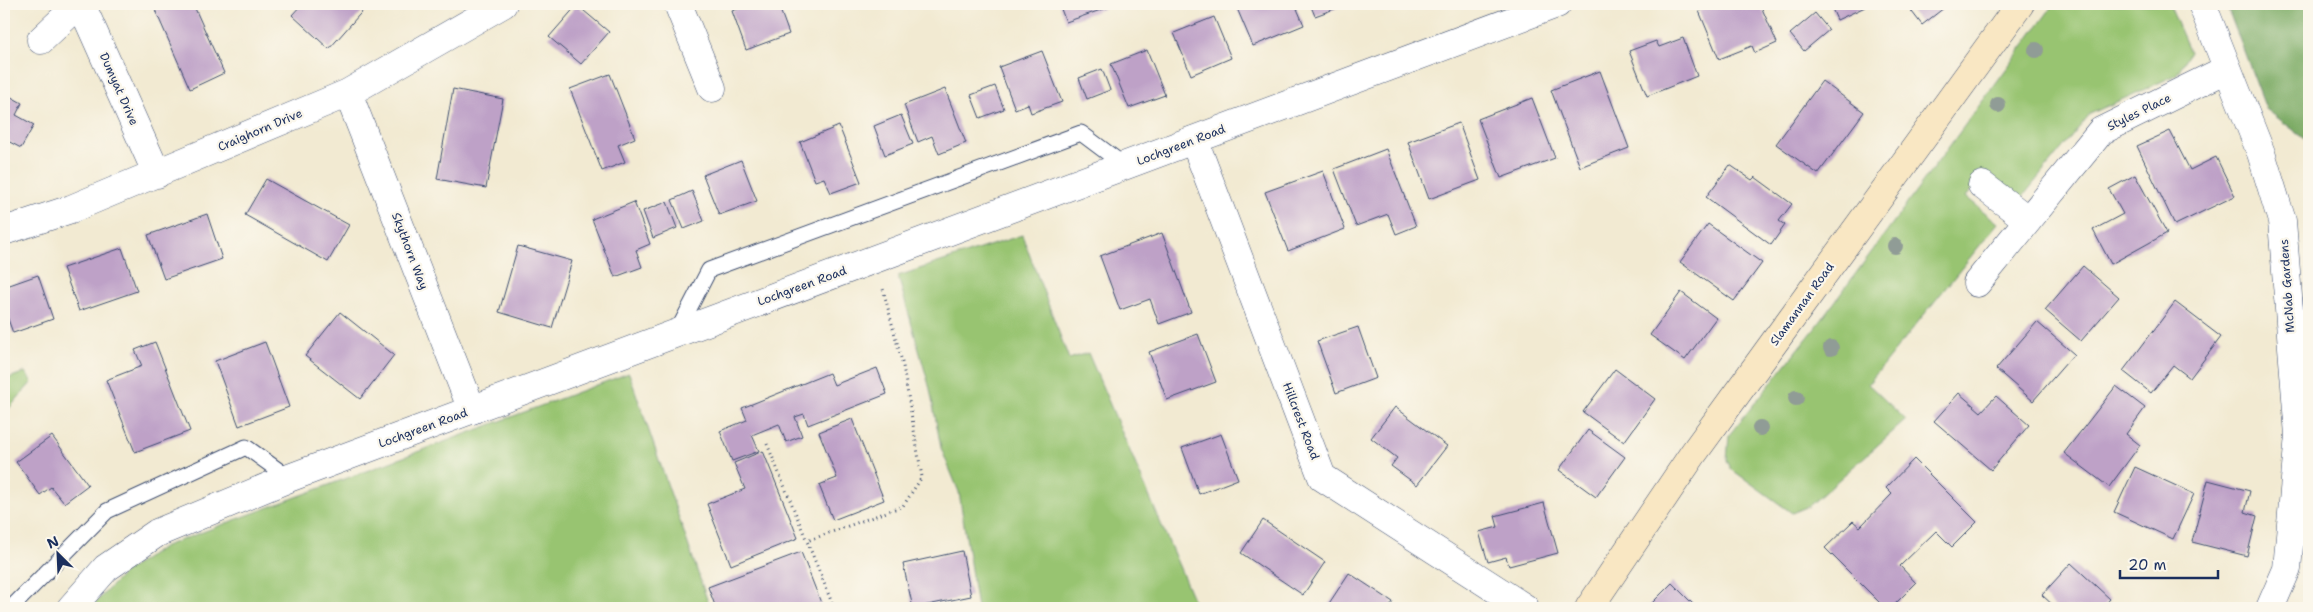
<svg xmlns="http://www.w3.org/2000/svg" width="2313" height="612" viewBox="0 0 2313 612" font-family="'Shantell Sans',sans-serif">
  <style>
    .green { fill: #98c471; stroke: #5a7a68 }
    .forest { fill: #7aaa63; stroke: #4a6c60 }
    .building { fill: #bea1c7 }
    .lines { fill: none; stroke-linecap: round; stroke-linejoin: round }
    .service-casing { stroke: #3b4b6f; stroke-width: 17 }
    .minor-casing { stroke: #3b4b6f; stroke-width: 29 }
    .tertiary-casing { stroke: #3b4b6f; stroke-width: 29 }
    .secondary-casing { stroke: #3b4b6f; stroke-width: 29 }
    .path { stroke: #3b4b6f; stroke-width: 3; stroke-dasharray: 1 4; stroke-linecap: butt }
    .service { stroke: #fff; stroke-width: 15 }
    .minor { stroke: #fff; stroke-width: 28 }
    .tertiary { stroke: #fff; stroke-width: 28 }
    .secondary { stroke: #f9e7c3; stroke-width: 28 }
    .tree { fill: #909c96 }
    .labels { text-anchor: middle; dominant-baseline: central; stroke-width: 4.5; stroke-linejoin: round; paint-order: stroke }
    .street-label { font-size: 12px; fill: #1b2f5e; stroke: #fbf7ec }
  </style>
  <rect width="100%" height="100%" fill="#fbf7ec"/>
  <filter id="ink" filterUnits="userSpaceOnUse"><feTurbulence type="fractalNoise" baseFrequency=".02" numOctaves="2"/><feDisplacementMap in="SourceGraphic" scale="10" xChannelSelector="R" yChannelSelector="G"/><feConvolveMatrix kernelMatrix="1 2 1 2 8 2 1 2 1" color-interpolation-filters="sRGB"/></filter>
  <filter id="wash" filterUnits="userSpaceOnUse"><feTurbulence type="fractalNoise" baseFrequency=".0096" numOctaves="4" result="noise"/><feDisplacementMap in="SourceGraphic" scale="20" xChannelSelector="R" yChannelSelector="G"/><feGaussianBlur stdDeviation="1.12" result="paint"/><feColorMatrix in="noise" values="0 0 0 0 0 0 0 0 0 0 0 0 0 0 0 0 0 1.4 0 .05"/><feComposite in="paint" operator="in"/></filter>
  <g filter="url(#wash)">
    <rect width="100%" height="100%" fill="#f2ead2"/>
    <path class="green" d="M2054 4H2169L2190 52 2176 75 2090 114 2020 200 1986 173 1966 197 1998 223 1868 384 1906 420 1809 506 1792 513 1731 469 1727 460 1729 435 1817 326Z
      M1022 235 1069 359 1088 353 1197 608H977L959 492 941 448 930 389 898 276Z
      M25 372 32 382 4 414V380Z
      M629 373 710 608H90L125 572 165 546Z"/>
    <path class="forest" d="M2226 4H2309V142L2266 109Z"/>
    <g id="blocks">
      <path class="building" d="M156 4H193L224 73 190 89 153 5Z
        M302 4H365L367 6 329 49 292 15Z
        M751 4H778L789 34 746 50 732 11Z
        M1059 4H1118L1066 22Z
        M1242 4H1295L1304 25 1253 46 1236 6Z
        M1310 4H1348L1315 16Z
        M1717 4H1760L1777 43 1755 53 1752 46 1719 59 1699 11Z
        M1830 4H1864L1865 7 1837 20Z
        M1906 4H1949L1922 25Z
        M577 5 609 32 581 64 549 37Z
        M1815 13 1829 30 1804 51 1790 34Z
        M1214 17 1231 58 1191 75 1174 33Z
        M1683 38 1697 76 1647 96 1629 51 1656 41 1659 47Z
        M1147 50 1165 95 1129 108 1111 64Z
        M1042 51 1062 102 1031 113 1028 104 1015 109 999 67Z
        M1102 69 1110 90 1087 99 1079 78Z
        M1600 71 1629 148 1580 167 1551 90Z
        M610 74 635 138 618 145 625 162 602 171 570 89Z
        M1822 81 1864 112 1818 174 1776 144Z
        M995 86 1004 109 980 118 971 95Z
        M453 89 503 99 486 188 437 179Z
        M945 89 966 143 939 154 932 136 918 142 904 105Z
        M4 93 22 103 16 115 34 125 21 148 4 139Z
        M1532 98 1555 158 1501 178 1478 119Z
        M901 115 913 144 885 155 874 126Z
        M1459 123 1480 180 1429 199 1408 142Z
        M839 126 861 182 831 193 824 178 815 181 800 142Z
        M2170 131 2190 170 2216 157 2235 196 2175 225 2137 146Z
        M1386 149 1416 226 1396 234 1388 214 1356 226 1334 169Z
        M741 160 757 201 719 215 703 175Z
        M1730 165 1752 180 1755 177 1792 204 1779 221 1785 225 1771 245 1706 197Z
        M1323 171 1345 229 1288 251 1265 192Z
        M2135 175 2167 233 2111 264 2093 230 2123 214 2109 189Z
        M266 179 349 225 328 262 245 215Z
        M692 191 704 221 684 229 672 200Z
        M634 202 650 244 636 250 642 267 615 277 592 219Z
        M667 202 677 228 653 238 643 211Z
        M207 214 222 259 164 279 148 235Z
        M1708 224 1762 263 1734 301 1680 262Z
        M1162 233 1191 312 1159 324 1150 299 1120 310 1100 256Z
        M518 246 572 261 552 328 499 312Z
        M122 248 137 291 79 311 63 268Z
        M2083 266 2119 297 2081 341 2045 310Z
        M38 275 53 319 13 333 4 308V287Z
        M1681 292 1716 318 1685 360 1650 335Z
        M2175 302 2221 337 2190 378 2173 365 2151 393 2123 371Z
        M340 312 394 355 360 399 305 356Z
        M2037 322 2074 354 2033 401 1996 369Z
        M1358 327 1376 378 1336 393 1317 341Z
        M1198 334 1216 382 1167 400 1149 352Z
        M155 342 190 431 135 452 106 380 142 366 135 350Z
        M265 342 289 407 239 426 215 361Z
        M877 368 887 394 808 425 804 414 795 417 802 436 786 442 779 424 752 435 759 451 732 461 720 431 747 420 742 408 829 373 834 385Z
        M1615 369 1655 399 1624 442 1583 412Z
        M2116 386 2145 408 2126 434 2140 445 2109 487 2064 453Z
        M1959 393 1981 412 1996 396 2029 425 1991 470 1934 421Z
        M1395 407 1447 446 1417 485 1391 466 1397 458 1371 438Z
        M852 419 884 500 833 520 819 485 837 478 819 432Z
        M1588 430 1625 457 1596 497 1559 470Z
        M1221 434 1238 479 1199 494 1182 448Z
        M52 436 88 485 64 503 51 487 40 495 16 462Z
        M763 451 798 538 731 565 707 504 745 489 734 463Z
        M1914 459 1977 522 1952 547 1936 531 1900 566 1916 583 1891 608H1885L1825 548 1853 521 1860 527 1892 494 1886 488Z
        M2135 467 2194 494 2173 539 2114 512Z
        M2208 480 2250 491 2245 512 2257 516 2247 556 2192 542Z
        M1544 503 1558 553 1509 566 1506 557 1488 562 1479 532 1498 527 1495 516Z
        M1263 520 1325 562 1303 595 1241 553Z
        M962 551 971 596 913 608 903 564Z
        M801 552 823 608H716L708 587Z
        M2071 563 2110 599 2102 608H2056L2042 595Z
        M1349 573 1393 602 1389 608H1326Z
        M1672 583 1697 608H1647Z"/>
    </g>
  </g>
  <g filter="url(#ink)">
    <use href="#blocks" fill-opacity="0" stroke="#3b4b6f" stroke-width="1"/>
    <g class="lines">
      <g class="service-casing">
        <path id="service" d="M677 332 709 270 1081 133 1125 166
          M11 608 107 511 246 447 289 478"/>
      </g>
      <g class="minor-casing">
        <path id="minor" d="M81 4 157 174
          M678 4 712 88
          M2202 4 2261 153 2282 221 2299 435 2287 569 2270 608
          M41 40 79 4
          M348 93 472 410
          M1194 140 1322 477 1525 608
          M1982 185 2028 220
          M4 231 71 209 348 93 503 4
          M1977 283 2101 131 2227 69"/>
      </g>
      <g class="tertiary-casing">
        <path id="tertiary" d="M71 608 106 568 157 533 289 478 1557 4"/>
      </g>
      <g class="secondary-casing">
        <path id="secondary" d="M1589 608 1693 454 2020 4"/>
      </g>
      <path class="path" d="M767 444 807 541
        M834 608 807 541 903 506 922 477 903 366 883 289"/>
      <use href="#service" class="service"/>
      <use href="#minor" class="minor"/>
      <use href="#tertiary" class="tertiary"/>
      <use href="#secondary" class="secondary"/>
    </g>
    <g class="tree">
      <circle cx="2036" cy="50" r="8"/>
      <circle cx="1998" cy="105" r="8"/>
      <circle cx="1895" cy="246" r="8"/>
      <circle cx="1831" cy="348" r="8"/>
      <circle cx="1796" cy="398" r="8"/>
      <circle cx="1760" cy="428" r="8"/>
    </g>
  </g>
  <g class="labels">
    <g class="street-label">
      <text transform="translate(119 89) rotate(66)">Dumyat Drive</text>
      <text transform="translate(2139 112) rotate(-26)">Styles Place</text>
      <text transform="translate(260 130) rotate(-23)">Craighorn Drive</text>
      <text transform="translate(1181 145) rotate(-21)">Lochgreen Road</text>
      <text transform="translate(410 251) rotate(69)">Skythorn Way</text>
      <text transform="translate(802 286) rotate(-20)">Lochgreen Road</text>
      <text transform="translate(2287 286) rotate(-94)">McNab Gardens</text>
      <text transform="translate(1802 304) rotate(-54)">Slamannan Road</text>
      <text transform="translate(1301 421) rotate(69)">Hillcrest Road</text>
      <text transform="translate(423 428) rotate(-20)">Lochgreen Road</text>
    </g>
  </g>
  <rect width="2313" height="612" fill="none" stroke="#fbf7ec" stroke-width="20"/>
  <g transform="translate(58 554) rotate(336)" stroke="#fbf7ec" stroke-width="4" paint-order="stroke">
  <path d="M0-4L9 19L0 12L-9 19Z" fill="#1b2f5e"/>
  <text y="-8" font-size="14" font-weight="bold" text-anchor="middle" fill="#1b2f5e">N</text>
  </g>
  <path d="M2120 570v8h98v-8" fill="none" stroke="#1b2f5e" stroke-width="2.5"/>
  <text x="2128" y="570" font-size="15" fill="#1b2f5e" stroke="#fbf7ec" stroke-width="4" paint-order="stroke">20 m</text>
</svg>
